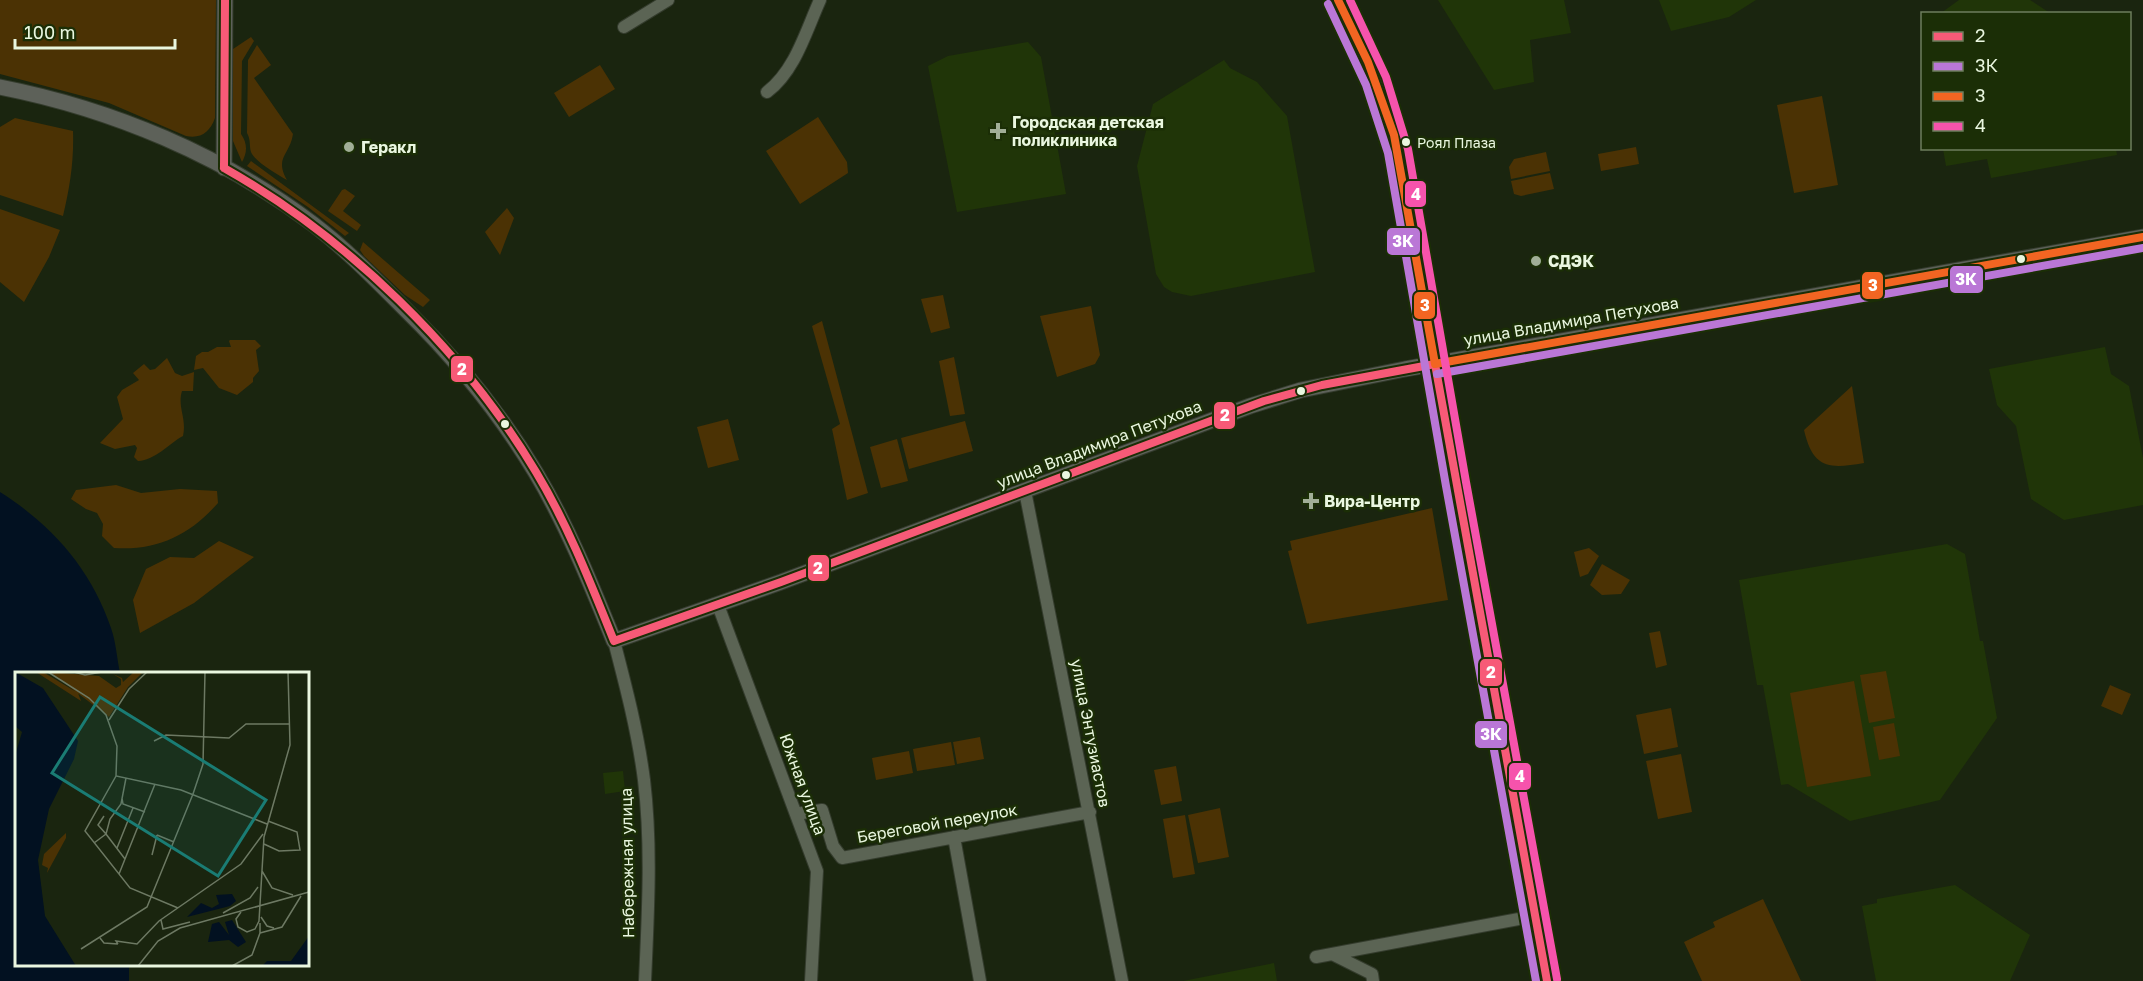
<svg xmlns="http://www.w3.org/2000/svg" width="2143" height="981" viewBox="0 0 2143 981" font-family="'Golos Text',sans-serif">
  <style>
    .built { fill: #203508 }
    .green { fill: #4b3204 }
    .water { fill: #021121 }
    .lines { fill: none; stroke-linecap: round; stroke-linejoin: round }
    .minor-casing { stroke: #343c2d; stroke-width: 14 }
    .major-casing { stroke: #343c2d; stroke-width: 17 }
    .minor { stroke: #5b6454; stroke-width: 12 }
    .major { stroke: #5d6159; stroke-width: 15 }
    .bus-1-casing { stroke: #1b2e06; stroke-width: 12 }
    .bus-2-casing { stroke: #1b2e06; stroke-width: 12 }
    .bus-3-casing { stroke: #1b2e06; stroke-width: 12 }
    .bus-4-casing { stroke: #1b2e06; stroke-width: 12 }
    .bus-1 { stroke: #f75a77; stroke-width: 8 }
    .bus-2 { stroke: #ba77d6; stroke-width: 8 }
    .bus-3 { stroke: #f26522; stroke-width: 8 }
    .bus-4 { stroke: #f653ac; stroke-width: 8 }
    .poi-dot { fill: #a1ae97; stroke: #1b2e06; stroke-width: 2 }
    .bus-dot { fill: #eaf7e0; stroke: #1b2e06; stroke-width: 2 }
    .labels { text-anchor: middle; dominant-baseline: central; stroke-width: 5; stroke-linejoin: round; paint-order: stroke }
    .bus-label { font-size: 14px; fill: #eaf7e0; stroke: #1b2e06; text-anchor: start }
    .poi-label { font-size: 16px; font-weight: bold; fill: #eaf7e0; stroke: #1b2e06; text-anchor: start }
    .street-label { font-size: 16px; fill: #eaf7e0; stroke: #1b2e06 }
    .inset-road { fill: none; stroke: #6d7963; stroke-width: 1.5 }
    .view { fill: #1a7c74; fill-opacity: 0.15; stroke: #1a7c74; stroke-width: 3 }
    .inset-edge { fill: none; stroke: #eaf7e0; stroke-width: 3 }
    .line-badge { stroke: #1b2e06; stroke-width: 2 }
    .badge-label { font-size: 16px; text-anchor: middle; font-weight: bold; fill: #fff }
  </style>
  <rect width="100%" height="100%" fill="#1a250f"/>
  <path class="built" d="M1438 0H1564L1571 33 1530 40 1534 82 1494 90Z
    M1659 0H1756L1729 17 1671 31Z
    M1959 0H2030L2050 13H1941Z
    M1028 42 1041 57 1066 194 957 212 928 66 948 56Z
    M1224 60 1230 68 1257 82 1287 116 1315 272 1191 296 1172 292 1164 287 1156 274 1137 166 1153 104Z
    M2116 149 2117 155 1991 178 1987 159 1946 166 1943 149Z
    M2105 347 2111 374 2129 386 2143 458V505L2064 520 2031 499 2016 426 1997 405 1989 369Z
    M1947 544 1965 554 1980 641H1983L1997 718 1940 800 1850 821 1788 784 1781 785 1763 685H1757L1739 580Z
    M623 771 625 791 605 794 603 773Z
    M1955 885 2030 935 2010 981H1876L1862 906 1877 903V899Z
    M1274 963 1277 981H1183Z"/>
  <path class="green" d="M0 0H216L215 118C210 132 201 139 186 136L109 103 0 74Z
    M251 37 254 41 242 61 241 134C248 144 247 153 242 162L233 141V49Z
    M257 45 271 65 254 78 293 134C290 155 274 157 287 180 278 175 254 161 251 152 249 145 251 140 247 133L248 60Z
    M600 65 615 89 569 117 554 93Z
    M1822 96 1838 185 1794 193 1777 105Z
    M818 117 847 162 848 173 800 204 766 151Z
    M15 118 73 131C74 161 70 187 63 216L0 195V127Z
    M1636 147 1639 164 1601 171 1598 154Z
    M1546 152 1550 171 1511 179 1509 167 1514 159Z
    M251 161 349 233 345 236 308 207 247 166Z
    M1550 173 1554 189 1521 196 1514 194 1511 181Z
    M345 189 355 196 343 211 361 225 357 231 328 211 342 190Z
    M507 208 514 218 500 255 485 232Z
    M0 209 60 230 49 257 24 302 0 282Z
    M363 242 430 300 423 307 405 295 364 256 360 250Z
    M943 295 950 328 931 333 921 299Z
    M1091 306 1100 355 1095 364 1057 377 1040 316Z
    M822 321 868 493 847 500 832 429 840 424 812 326Z
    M230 340H255L261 346 256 350 259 371 253 378V382L237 395 219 388 203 368 194 370 196 356 202 352H208L217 347H231L229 341Z
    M954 357 965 414 950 416 939 361Z
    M167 358 175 373 182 376 194 372 193 391H182C177 407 187 418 183 436 168 444 156 460 138 461L134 457 137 448 135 445 115 449 100 443 123 419 117 397 122 390 139 380 133 373 144 364 150 370 155 369Z
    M1852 386 1864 463C1829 469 1813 469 1804 430Z
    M728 419 739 460 708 468 697 427Z
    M965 421 973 451 909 469 901 438Z
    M897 439 908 481 881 488 870 447Z
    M116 485 141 493 180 489 217 491 218 503C190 535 157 551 114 548L102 536 103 524 97 513 86 509 71 499 76 490Z
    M1432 508 1448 600 1307 624 1288 551 1292 550 1290 541Z
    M219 541 254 557 194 603 140 633 133 600 146 569 170 557 194 558Z
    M1589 548 1599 556 1588 574 1580 577 1574 552Z
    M1602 564 1630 580 1621 594 1602 595 1590 585Z
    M1660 631 1667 665 1656 668 1649 633Z
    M1886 671 1895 718 1869 723 1860 675Z
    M1854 681 1871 776 1807 787 1790 693Z
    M2110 685 2131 694 2122 715 2101 706Z
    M1671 708 1678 747 1644 754 1636 715Z
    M1894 723 1900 756 1879 760 1873 727Z
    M980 737 984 759 957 764 953 742Z
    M951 742 955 765 917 771 913 749Z
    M909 751 913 773 876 780 872 758Z
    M1681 754 1692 812 1658 819 1646 761Z
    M1176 766 1182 801 1161 805 1154 770Z
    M1220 808 1229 857 1198 863 1188 815Z
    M1185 815 1195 874 1173 878 1163 819Z
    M1763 899 1801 981H1702L1684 942 1715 927 1713 922Z"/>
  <path class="water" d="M0 492C52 525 91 569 111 628 116 642 117 659 120 673L16 674V964L129 965V981H0Z"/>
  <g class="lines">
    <g class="minor-casing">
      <path id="minor" d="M624 27 668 0
        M767 92C795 71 806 31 820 0
        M1435 364 1547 981
        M1025 491 1122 981
        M718 605 817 871 811 981
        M614 641C626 687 638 733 644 780 652 846 648 914 645 981
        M796 814 822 810 833 846 842 858 1090 812
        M954 837 980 981
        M1332 954 1372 974 1373 981
        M1316 957 1535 916"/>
    </g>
    <g class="major-casing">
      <path id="major" d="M1338 0 1368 62 1394 135 1404 185 1435 364
        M0 87C112 109 222 155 313 224 347 250 376 280 406 310 456 359 500 413 536 473 567 525 591 584 614 641L781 582 1250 406 1301 390 1405 369 2143 237
        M224 168 225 0"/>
    </g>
    <use href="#minor" class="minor"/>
    <use href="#major" class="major"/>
    <g class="bus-1-casing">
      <path id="bus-1" d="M224 168C347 237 464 351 536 472 568 525 591 584 614 641
        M224 168 225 0
        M1435 364 1547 981
        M614 641 781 582 1264 401 1322 385 1435 364"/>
    </g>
    <g class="bus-2-casing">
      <path id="bus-2" d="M1328 4 1366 85 1388 153 1446 486 1536 981
        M1437 374 2143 248"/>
    </g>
    <g class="bus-3-casing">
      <path id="bus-3" d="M1338 0 1368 62 1394 135 1435 364 2143 237"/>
    </g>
    <g class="bus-4-casing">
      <path id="bus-4" d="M1350 0 1386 77 1408 149 1466 482 1557 979"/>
    </g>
    <use href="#bus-1" class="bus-1"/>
    <use href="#bus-2" class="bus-2"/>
    <use href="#bus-3" class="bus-3"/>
    <use href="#bus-4" class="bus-4"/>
  </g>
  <g class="poi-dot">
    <path d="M995 122h6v6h6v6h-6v6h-6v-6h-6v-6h6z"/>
    <circle cx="349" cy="147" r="6"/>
    <circle cx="1536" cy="261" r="6"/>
    <path d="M1308 492h6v6h6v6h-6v6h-6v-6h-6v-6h6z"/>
  </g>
  <g class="bus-dot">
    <circle cx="1406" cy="142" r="5"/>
    <circle cx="2021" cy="259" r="5"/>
    <circle cx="1301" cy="391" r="5"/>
    <circle cx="505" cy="424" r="5"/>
    <circle cx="1066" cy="475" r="5"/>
  </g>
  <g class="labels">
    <g class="bus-label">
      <text x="1417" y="142">Роял Плаза</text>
    </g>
    <g class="poi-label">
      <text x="1012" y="122">Городская детская<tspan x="1012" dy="18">поликлиника</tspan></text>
      <text x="361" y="147">Геракл</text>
      <text x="1548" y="261">СДЭК</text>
      <text x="1324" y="501">Вира-Центр</text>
    </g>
    <g class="street-label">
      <text transform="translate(1571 321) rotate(-10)">улица Владимира Петухова</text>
      <text transform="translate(1099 444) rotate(-21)">улица Владимира Петухова</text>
      <text transform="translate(1091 733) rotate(79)">улица Энтузиастов</text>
      <text transform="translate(803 784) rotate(70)">Южная улица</text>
      <text transform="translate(937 823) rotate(-10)">Береговой переулок</text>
      <text transform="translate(627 863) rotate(-91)">Набережная улица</text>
    </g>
  </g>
  <g transform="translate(15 672)">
    <rect width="294" height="294" fill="#1a250f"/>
    <path d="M21 0H28L63 21 66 29ZM35 0 84 4 101 16 106 13V7L98 2 107 6 108 10 119 0H128L113 15 94 45ZM51 161V166L32 201 33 196 27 193 29 182Z" fill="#4b3204"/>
    <path d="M0 0 28 16 63 69 59 87 34 137 23 188 30 244 61 294H0V84L7 60 0 54ZM217 222 221 229 215 234 172 245 186 231 197 236 204 232 201 223ZM217 248 231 270 223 275 214 268 193 270 197 252 204 250 214 263 210 250ZM294 264V294H247L252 289H276Z" fill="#021121"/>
    <path class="inset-road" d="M33 0 74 26 91 43 102 74 101 104 166 118 252 152M59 0 70 3 87 0M94 48 114 17 132 0M139 69 151 63 214 66 231 52H274M101 104 70 159 115 216 163 236M178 122 188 92 190 0M107 126 108 132 130 140M142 163 159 170M79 171 91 162 83 153 89 144M249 172 264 179 285 178 282 160 253 149M102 176 118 136M137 183 142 163M110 187 91 162 95 147 106 132 111 106M247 199 257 216 278 223M104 202 140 112M226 240 221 247 223 255 232 260 240 257 244 249 249 165 275 73 273 0M208 241 235 226 243 215M246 245 252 254 259 256M146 248 148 257 175 250M245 251V261L267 255 286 224M85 266 89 271 103 272M103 272 101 269 122 272 144 249 226 192 248 162M66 277 132 235 178 122M123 294 143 269 165 256 294 220M217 294 237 283 245 261"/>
    <path class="view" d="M85 25 251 128 203 204 37 101Z"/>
    <rect width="294" height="294" class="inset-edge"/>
  </g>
  <g class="line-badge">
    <rect x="1404" y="180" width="23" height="28" rx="6" fill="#f653ac"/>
    <rect x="1386" y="227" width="35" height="29" rx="6" fill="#ba77d6"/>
    <rect x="1949" y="265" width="35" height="29" rx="6" fill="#ba77d6"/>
    <rect x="1861" y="271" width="23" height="29" rx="6" fill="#f26522"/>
    <rect x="1413" y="291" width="23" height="29" rx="6" fill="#f26522"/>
    <rect x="450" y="355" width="24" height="28" rx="6" fill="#f75a77"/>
    <rect x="1213" y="401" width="23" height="29" rx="6" fill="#f75a77"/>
    <rect x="807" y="554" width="23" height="28" rx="6" fill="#f75a77"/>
    <rect x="1479" y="658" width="24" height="29" rx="6" fill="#f75a77"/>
    <rect x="1474" y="720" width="34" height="29" rx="6" fill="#ba77d6"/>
    <rect x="1508" y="762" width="24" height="29" rx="6" fill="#f653ac"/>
  </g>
  <g class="badge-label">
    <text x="1416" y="200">4</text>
    <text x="1403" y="247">3К</text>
    <text x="1966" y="285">3К</text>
    <text x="1873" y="291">3</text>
    <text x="1425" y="311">3</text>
    <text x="462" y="375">2</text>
    <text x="1225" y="421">2</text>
    <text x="818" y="574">2</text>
    <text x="1491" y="678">2</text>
    <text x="1491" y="740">3К</text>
    <text x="1520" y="782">4</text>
  </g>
  <rect x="1921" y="12" width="210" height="138" fill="#1b2e06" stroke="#6e7e5d" stroke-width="1.5"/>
  <rect x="1933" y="32" width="30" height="9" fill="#f75a77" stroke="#6e7e5d" stroke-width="1.5"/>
  <text x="1975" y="42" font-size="18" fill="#eaf7e0">2</text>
  <rect x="1933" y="62" width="30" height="9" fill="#ba77d6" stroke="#6e7e5d" stroke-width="1.5"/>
  <text x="1975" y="72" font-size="18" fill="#eaf7e0">3К</text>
  <rect x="1933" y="92" width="30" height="9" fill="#f26522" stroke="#6e7e5d" stroke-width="1.5"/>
  <text x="1975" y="102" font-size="18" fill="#eaf7e0">3</text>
  <rect x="1933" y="122" width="30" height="9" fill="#f653ac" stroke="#6e7e5d" stroke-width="1.5"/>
  <text x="1975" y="132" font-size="18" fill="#eaf7e0">4</text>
  <path d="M15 39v9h160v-9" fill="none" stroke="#eaf7e0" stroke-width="3"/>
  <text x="24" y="39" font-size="18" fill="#eaf7e0" stroke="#1b2e06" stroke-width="4.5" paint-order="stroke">100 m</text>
</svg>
